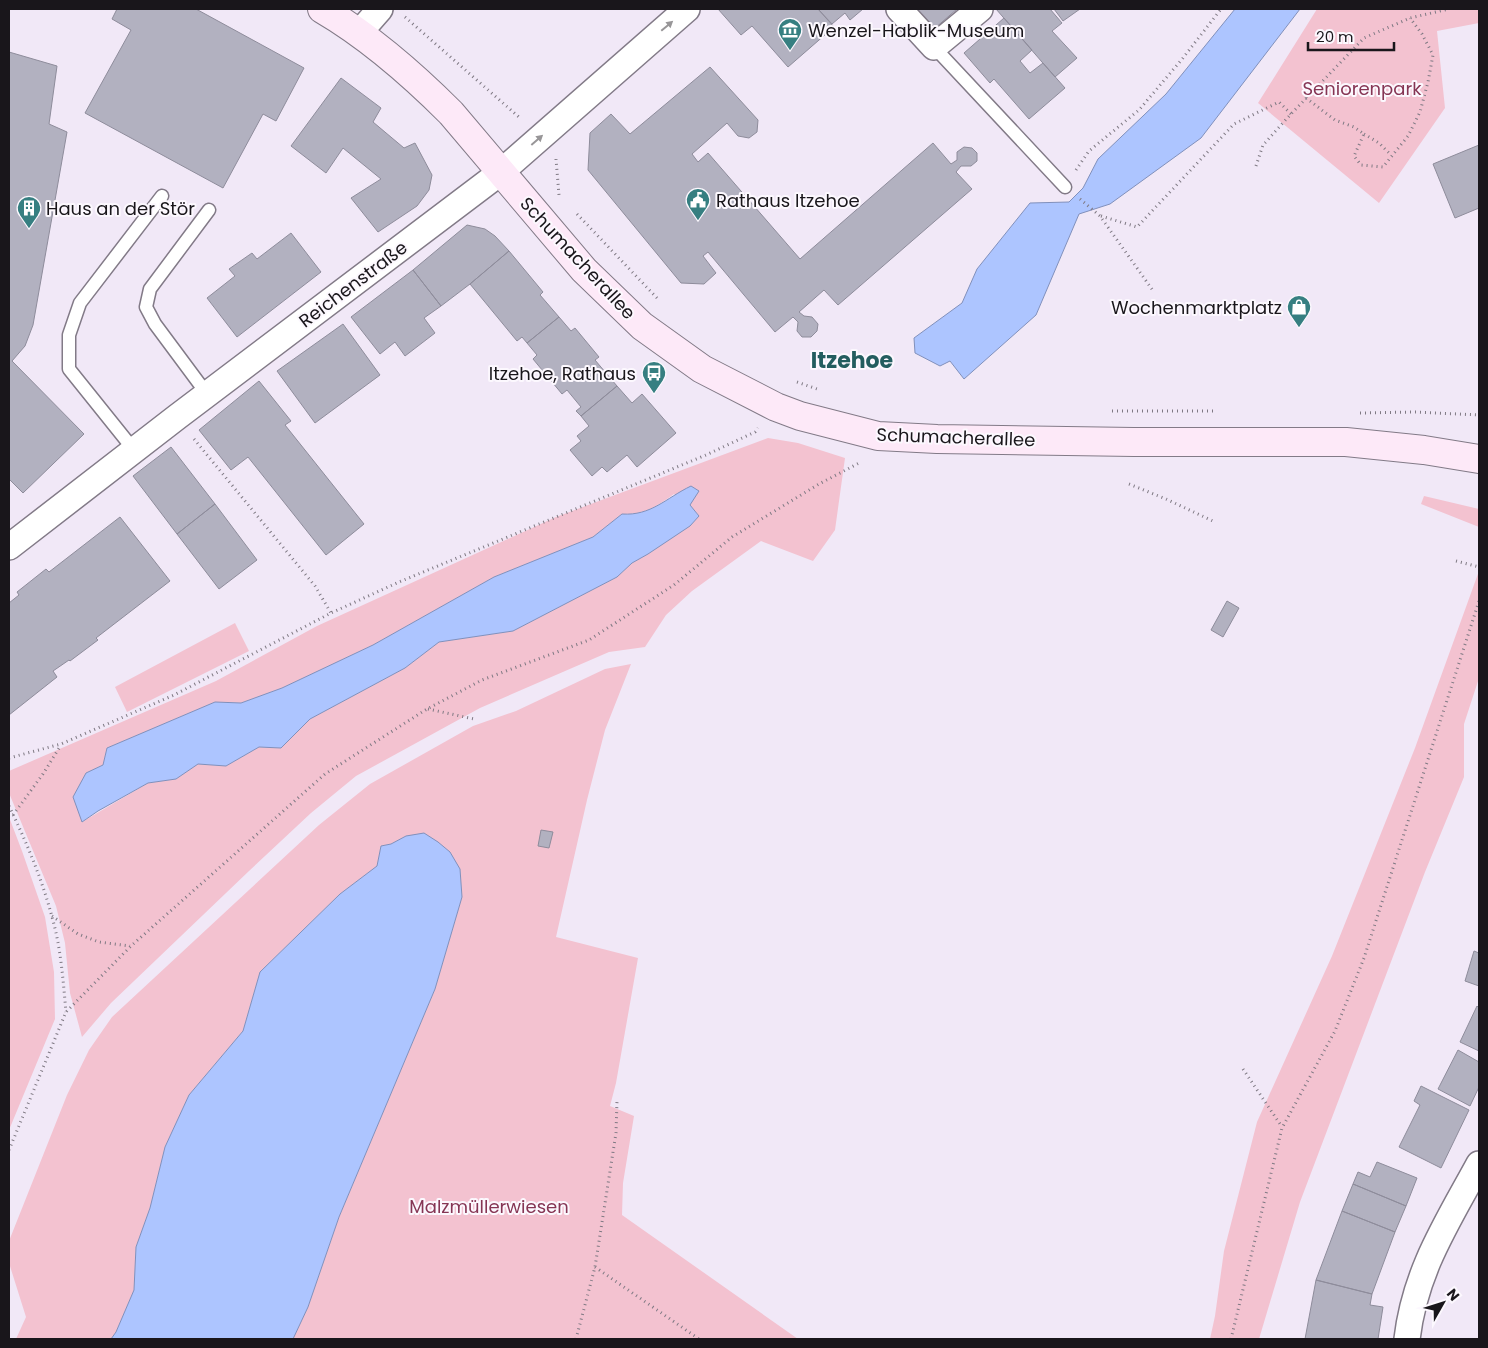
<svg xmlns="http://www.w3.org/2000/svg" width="1488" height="1348" viewBox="0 0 1488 1348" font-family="Poppins,sans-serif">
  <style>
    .green { fill: #f3c2d0; fill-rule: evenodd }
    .water { fill: #adc5ff; stroke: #8190bb }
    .building { fill: #b2b1c0; stroke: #8e8c9b }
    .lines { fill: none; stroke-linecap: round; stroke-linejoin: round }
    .lane-casing { stroke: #827a87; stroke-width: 15 }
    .street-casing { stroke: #827a87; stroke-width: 28 }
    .secondary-casing { stroke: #827a87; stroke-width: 30 }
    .path { stroke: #7f7983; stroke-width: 3; stroke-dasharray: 1 4; stroke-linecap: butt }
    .lane { stroke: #fff; stroke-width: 12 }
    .street { stroke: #fff; stroke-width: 25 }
    .secondary { stroke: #fde9f8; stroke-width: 28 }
    .oneway { fill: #989698 }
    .labels { text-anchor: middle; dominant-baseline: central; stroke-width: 4; stroke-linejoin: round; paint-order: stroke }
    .poi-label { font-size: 18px; fill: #19161b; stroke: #fcf8fe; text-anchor: start }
    .park-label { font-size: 18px; fill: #863554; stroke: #fcf8fe }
    .street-label { font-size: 18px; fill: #19161b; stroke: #fcf8fe }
    .district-label { font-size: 22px; font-weight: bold; fill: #235d5f; stroke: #fcf8fe }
  </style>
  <rect width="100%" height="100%" fill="#f1e8f7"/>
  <path class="green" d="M1317 9H1479V23L1437 31 1445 108 1379 203 1258 103Z
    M768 438 798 443 845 458 835 530 813 561 761 541 692 591 666 615 645 647 609 652 480 708 356 776 311 813 249 871 111 1003 82 1037 70 993 65 943 56 906 9 793V771L216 681 317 626 556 517ZM674 494 690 505 699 516 690 526 648 554 632 563 617 577 513 631 439 642 405 668 310 719 281 748 259 747 226 766 198 764 176 779 148 783 82 822 86 773 103 765 107 748 215 702 241 703 282 688 373 645 494 577 593 537 622 514C644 515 656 507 674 494Z
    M1424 496 1479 509V527L1421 504Z
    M1479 571V678L1464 724V777L1425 872 1300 1202 1259 1339H1210L1215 1316 1224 1251 1257 1122 1332 956 1415 748Z
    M235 623 249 651 127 712 115 687Z
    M631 664 605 730 587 800 556 937 638 958 616 1083 610 1106 634 1116 623 1183 622 1215 798 1339H293L308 1307 339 1217 435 989 462 897 460 869 406 836 391 844 381 846 377 866 340 894 260 972 243 1031 189 1095 165 1147 150 1208 136 1247 134 1290 116 1332 111 1339H16L26 1317 9 1263V1241L67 1095 89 1050 112 1017 319 825 370 784 473 726 516 711 605 669Z
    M9 817 22 851 45 917 54 972 55 1019 9 1130Z"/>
  <path class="water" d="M1235 9H1300L1201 138 1110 204 1079 214 1036 315 964 379 950 361 940 366 915 353 914 338 962 303 977 269 1030 203 1069 202 1083 188 1098 159 1166 94Z
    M691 486 699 491 690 505 699 516 690 526 648 554 632 563 617 577 513 631 439 642 405 668 310 719 281 748 259 747 226 766 198 764 176 779 148 783 98 811 82 822 73 797 86 773 103 765 107 748 215 702 241 703 282 688 373 645 494 577 593 537 622 514C651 516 666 498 691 486Z
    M424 833 438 842 450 852 460 869 462 897 435 989 339 1217 308 1307 293 1339H111L116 1332 134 1290 136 1247 150 1208 165 1147 189 1095 243 1031 260 972 340 894 377 866 381 846 391 844 406 836Z"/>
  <path class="building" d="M117 9H196L304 68 276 121 263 114 223 188 85 113 131 30 112 19Z
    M718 9H818L834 27 788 67 752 26 741 35Z
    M818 9H863L850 20 845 13 832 24Z
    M916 9H957L934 29Z
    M996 9H1050L1062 23 1052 31 1077 58 1055 77Z
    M1054 9H1080L1063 21Z
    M1004 18 1032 50 1020 61 1030 73 1043 63 1065 88 1029 119 994 79 990 83 964 53Z
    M9 52 57 66 49 124 67 132 33 325 25 346 12 361 84 434 23 493 9 479Z
    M710 67 758 120 757 132 749 138 738 136 727 123 692 154 698 162 708 153 800 259 933 143 951 164 957 160V152L964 147 972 148 977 153V161L971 166H961L956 172 972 189 838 305 824 290 799 312 804 316 812 317 818 324 817 331 811 337H802L797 331 798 322 793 317 775 332 708 252 703 256 716 273 704 284 681 283 588 170 590 133 611 114 630 134Z
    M341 78 381 108 373 122 404 148 415 143 432 175 429 190 417 206 378 232 351 198 381 179 343 148 326 173 291 146Z
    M1479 145V208L1455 218 1433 164Z
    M467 225 485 229 495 236 509 251 470 284 441 306 413 270Z
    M291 233 321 272 237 337 207 298 235 276 229 269 252 253 257 259Z
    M509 251 543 292 540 295 559 317 527 343 522 337 517 341 470 284Z
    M413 270 441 306 424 318 435 333 405 356 395 342 380 354 351 317Z
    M559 317 571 331 575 328 599 357 595 360 617 386 581 416 576 411 581 407 567 390 562 394 533 359 537 355 527 343Z
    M343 324 380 375 315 423 277 371Z
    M259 381 291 421 285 425 364 524 326 555 248 457 231 470 199 430Z
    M617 386 632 403 642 394 676 433 637 467 627 455 607 472 602 467 592 476 570 450 581 441 577 436 589 426 581 416Z
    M171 447 215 504 177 534 133 476Z
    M215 504 257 560 219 589 177 534Z
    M120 517 170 581 96 638 98 640 70 661 69 660 53 671 57 677 9 715V603L19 595 17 592 46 569 49 572Z
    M1227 601 1239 608 1223 637 1211 630Z
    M541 830 553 832 549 848 538 846Z
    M1474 951 1479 953V986L1465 981Z
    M1477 1006 1479 1008V1051L1460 1042Z
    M1458 1050 1479 1062V1087L1470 1106 1438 1089Z
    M1421 1086 1469 1110 1441 1168 1399 1147 1420 1105 1414 1101Z
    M1377 1162 1417 1178 1406 1206 1353 1184 1358 1172 1370 1177Z
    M1353 1184 1406 1206 1395 1232 1342 1211Z
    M1342 1211 1395 1232 1372 1294 1316 1280Z
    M1316 1280 1372 1294 1370 1305 1383 1307 1378 1339H1305Z"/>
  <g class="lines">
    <g class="lane-casing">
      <path id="lane" d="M934 47 1065 187
        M207 394 155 324 146 307 150 289 209 210
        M134 450 69 369V335L80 303 162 196"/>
    </g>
    <g class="street-casing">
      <path id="street" d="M899 9 934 47 980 9
        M359 33 380 9
        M9 547 177 417 501 172 687 9
        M1407 1339C1415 1271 1447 1223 1479 1164"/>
    </g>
    <g class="secondary-casing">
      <path id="secondary" d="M322 9C370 37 412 74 451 113L584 270 642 326 702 369 776 407 800 416 878 436 937 439 1134 442H1346L1424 450 1479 459"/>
    </g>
    <path class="path" d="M405 17 520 118
      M1306 98 1335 120 1354 127 1364 134 1354 156 1361 165 1383 167 1408 136 1420 112 1428 82 1433 55 1422 34 1410 18
      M1364 134 1379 143 1391 155
      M556 159 559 195
      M1256 166 1263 145 1291 114 1364 38 1410 18 1449 9
      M1076 170 1089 151 1139 110 1183 58 1221 9
      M1080 199 1100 216 1154 292
      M577 214 657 298
      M1101 216 1137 227 1234 124 1279 102 1291 114
      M797 382 817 389
      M1112 411H1214
      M1360 413 1415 412 1479 415
      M194 439 315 586 331 613
      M1129 484 1166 499 1215 522
      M1456 561 1479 567
      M428 709 474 719
      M9 758 61 744 174 695 331 613 399 582 706 455 755 432 758 428
      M9 806C26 841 42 879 52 917 61 948 63 980 66 1012
      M13 815 43 774 61 745
      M52 916 78 934 99 942 130 946
      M1243 1069 1282 1127
      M9 1150 66 1012 131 946 325 774 427 709 482 680 589 640 674 585 732 537 819 484 861 462
      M595 1267 699 1339
      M576 1339 595 1267 616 1133 617 1101
      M1231 1339 1282 1128 1335 1031 1364 958 1479 601"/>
    <use href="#lane" class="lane"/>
    <use href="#street" class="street"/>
    <use href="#secondary" class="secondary"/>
  </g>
  <defs><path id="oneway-solid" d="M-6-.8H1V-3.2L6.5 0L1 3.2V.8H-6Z" transform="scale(1.25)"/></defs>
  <g class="oneway">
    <use href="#oneway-solid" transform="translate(667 26) rotate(-40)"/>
    <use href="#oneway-solid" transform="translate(537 140) rotate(-41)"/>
  </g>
  <defs>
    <g id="museum-pin" transform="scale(1.25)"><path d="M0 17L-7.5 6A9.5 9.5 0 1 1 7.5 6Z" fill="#367f81" stroke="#fcf8fe"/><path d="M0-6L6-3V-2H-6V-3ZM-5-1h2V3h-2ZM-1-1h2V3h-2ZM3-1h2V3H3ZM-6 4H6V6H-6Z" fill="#fff"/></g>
    <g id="civic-pin" transform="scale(1.25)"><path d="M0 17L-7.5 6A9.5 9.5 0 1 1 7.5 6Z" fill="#367f81" stroke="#fcf8fe"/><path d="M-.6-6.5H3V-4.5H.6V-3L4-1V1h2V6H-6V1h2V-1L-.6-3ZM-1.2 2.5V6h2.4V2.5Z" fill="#fff"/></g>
    <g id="building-pin" transform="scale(1.25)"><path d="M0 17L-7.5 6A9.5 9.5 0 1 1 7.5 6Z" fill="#367f81" stroke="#fcf8fe"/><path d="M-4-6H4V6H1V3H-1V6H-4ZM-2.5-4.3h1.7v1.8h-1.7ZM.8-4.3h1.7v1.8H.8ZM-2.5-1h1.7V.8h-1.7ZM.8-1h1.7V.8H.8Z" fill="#fff"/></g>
    <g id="shop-pin" transform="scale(1.25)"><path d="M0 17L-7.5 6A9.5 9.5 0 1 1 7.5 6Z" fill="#367f81" stroke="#fcf8fe"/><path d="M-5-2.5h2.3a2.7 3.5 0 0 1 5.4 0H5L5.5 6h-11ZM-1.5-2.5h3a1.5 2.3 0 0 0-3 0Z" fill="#fff"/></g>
    <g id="bus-pin" transform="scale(1.25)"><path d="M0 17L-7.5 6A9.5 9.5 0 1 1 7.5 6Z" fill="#367f81" stroke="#fcf8fe"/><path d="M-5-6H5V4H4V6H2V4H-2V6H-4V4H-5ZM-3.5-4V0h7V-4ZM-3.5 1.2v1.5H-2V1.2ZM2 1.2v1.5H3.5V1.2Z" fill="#fff"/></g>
  </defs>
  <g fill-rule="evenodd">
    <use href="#museum-pin" x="790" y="30"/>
    <use href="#civic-pin" x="698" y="200"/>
    <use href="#building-pin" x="29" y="208"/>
    <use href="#shop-pin" x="1299" y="307"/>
    <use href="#bus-pin" x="654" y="373"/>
  </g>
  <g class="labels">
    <g class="poi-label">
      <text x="808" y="30">Wenzel-Hablik-Museum</text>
      <text x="716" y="200">Rathaus Itzehoe</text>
      <text x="46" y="208">Haus an der Stör</text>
      <text x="1282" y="307" text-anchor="end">Wochenmarktplatz</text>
      <text x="636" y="373" text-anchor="end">Itzehoe, Rathaus</text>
    </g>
    <g class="park-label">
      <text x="1362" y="88">Seniorenpark</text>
      <text x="489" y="1206">Malzmüllerwiesen</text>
    </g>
    <g class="street-label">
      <text transform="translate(578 258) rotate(47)">Schumacherallee</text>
      <text transform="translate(353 284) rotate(-37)">Reichenstraße</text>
      <text transform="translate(956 437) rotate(2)">Schumacherallee</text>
    </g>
    <g class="district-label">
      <text x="852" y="360">Itzehoe</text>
    </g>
  </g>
  <rect width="1488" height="1348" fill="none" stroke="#19161b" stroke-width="20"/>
  <g transform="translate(1443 1303) rotate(51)" stroke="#fcf8fe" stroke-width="4" paint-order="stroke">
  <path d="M0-4L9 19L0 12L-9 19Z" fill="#19161b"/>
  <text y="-8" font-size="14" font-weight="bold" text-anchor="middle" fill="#19161b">N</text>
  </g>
  <path d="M1308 42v8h86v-8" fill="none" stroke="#19161b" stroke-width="2.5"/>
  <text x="1316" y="42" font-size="15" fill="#19161b" stroke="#fcf8fe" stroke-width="4" paint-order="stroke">20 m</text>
</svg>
